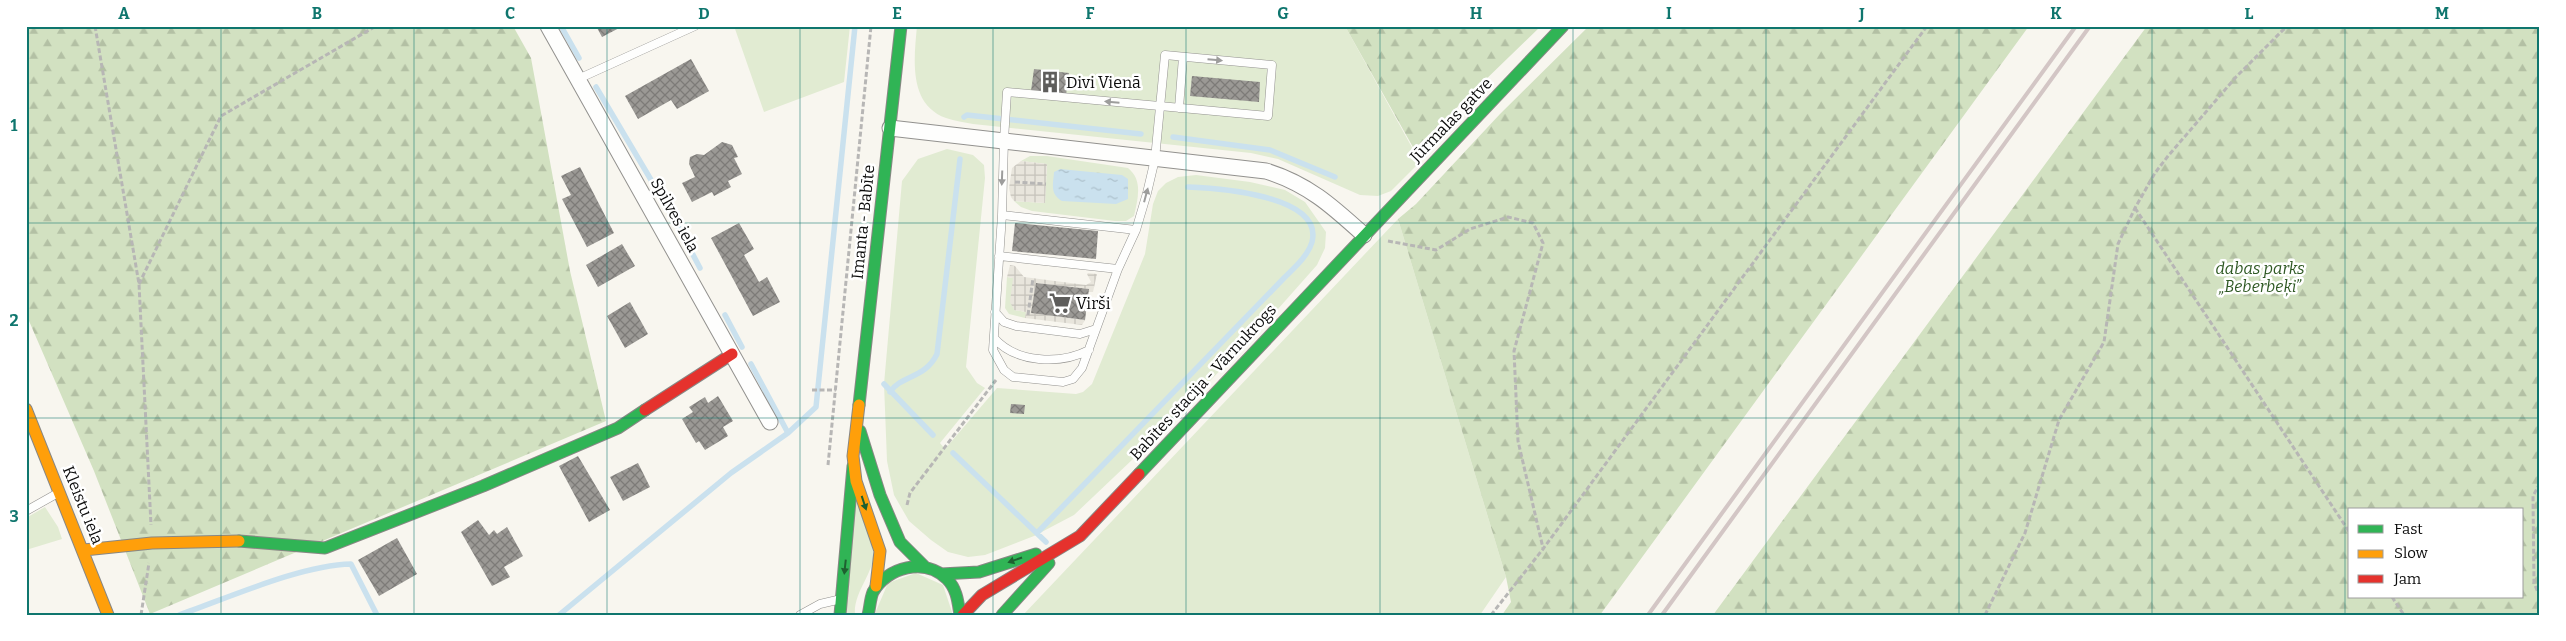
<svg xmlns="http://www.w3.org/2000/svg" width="2566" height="641" viewBox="0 0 2566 641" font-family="Bitter,serif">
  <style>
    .green { fill: #e1ebd2 }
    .forest { fill: url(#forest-firs); fill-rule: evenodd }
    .plaza { fill: url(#plaza-grid) }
    .water { fill: url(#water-ripples) }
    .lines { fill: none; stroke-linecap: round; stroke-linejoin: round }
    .stream { stroke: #cae1ee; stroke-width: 5.5 }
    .building { fill: url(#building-cross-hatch) }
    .lane-casing { stroke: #92918e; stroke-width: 9 }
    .street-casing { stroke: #92918e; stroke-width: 17 }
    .fast-casing { stroke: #888784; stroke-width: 13 }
    .slow-casing { stroke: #888784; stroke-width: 13 }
    .jam-casing { stroke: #888784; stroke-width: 13 }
    .path { stroke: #b7b6b5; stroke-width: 3; stroke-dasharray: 5 2.5; stroke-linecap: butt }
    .lane { stroke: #fefefd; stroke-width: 8 }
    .street { stroke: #fefefd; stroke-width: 15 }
    .fast { stroke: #30b455; stroke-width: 11 }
    .slow { stroke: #ff9f0a; stroke-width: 11 }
    .jam { stroke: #e5322d; stroke-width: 11 }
    .rail { stroke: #d3c6c5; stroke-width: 4 }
    .oneway { fill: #9d9d9c }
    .oneway2 { fill: #1e6030 }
    .grid { fill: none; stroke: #0f766e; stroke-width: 1; stroke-opacity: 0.55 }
    .labels { text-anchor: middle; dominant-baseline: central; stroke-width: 5; stroke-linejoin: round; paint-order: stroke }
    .poi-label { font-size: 16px; fill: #0b0b0b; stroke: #fff; text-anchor: start }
    .street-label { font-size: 16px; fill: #0b0b0b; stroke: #fff }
    .park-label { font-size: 16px; font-style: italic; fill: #2f5924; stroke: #fff }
    .neatline { fill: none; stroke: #0f766e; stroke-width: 2 }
    .grid-label { font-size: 16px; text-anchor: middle; font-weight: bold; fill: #0f766e }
  </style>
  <defs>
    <pattern id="forest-firs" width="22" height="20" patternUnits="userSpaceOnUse" patternTransform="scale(1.25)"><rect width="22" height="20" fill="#d2e1c1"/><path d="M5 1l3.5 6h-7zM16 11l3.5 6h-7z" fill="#b3c0a4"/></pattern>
    <pattern id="plaza-grid" width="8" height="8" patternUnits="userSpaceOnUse" patternTransform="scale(1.25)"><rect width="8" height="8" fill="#e8e5dc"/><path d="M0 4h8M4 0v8" fill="none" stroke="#c6c3bb"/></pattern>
    <pattern id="water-ripples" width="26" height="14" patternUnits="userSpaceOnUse" patternTransform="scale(1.25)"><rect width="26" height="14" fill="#cae1ee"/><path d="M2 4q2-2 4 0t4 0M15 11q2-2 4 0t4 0" fill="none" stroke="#acc0cb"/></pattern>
    <pattern id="building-cross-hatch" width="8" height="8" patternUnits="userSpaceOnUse" patternTransform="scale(1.25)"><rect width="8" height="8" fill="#9b9995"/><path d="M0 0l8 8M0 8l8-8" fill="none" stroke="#7d7b78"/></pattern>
  </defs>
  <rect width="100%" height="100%" fill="#f8f6ef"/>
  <path class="green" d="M734 26H850L844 82 764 112Z
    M917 26H1345L1420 162 1391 191 1378 196 1360 195 1278 159 1251 153 973 124C964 122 955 121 946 118 908 104 914 59 917 26Z
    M947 149 973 155 984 165 985 178 966 367 977 383 985 388 940 443 945 449 997 388 1076 394 1083 392 1092 384 1145 254 1153 204 1158 191 1166 183 1178 177 1196 175 1250 182 1285 190 1305 202 1326 232 1325 248 1317 265 1262 327 1153 440 1074 515 1034 536 985 555 968 557 948 552 931 540 909 521 894 495 887 461 884 384 902 181 918 159Z
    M1030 156H1047L1128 168C1143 180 1138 198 1134 216L1126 221H1115L1032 211 1021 207 1014 201 1045 203 1047 164 1021 161Z
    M1398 219 1506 577 1480 615H1023Z
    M1007 277 1013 278 1014 310 1026 312 1025 318 1009 314 1005 308Z
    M855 499C860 514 872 537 873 551 876 572 853 591 855 615H846Z
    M45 507 58 527 62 539 26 550V518Z
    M916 573 943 585 953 615H876V611L888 583Z"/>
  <path class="forest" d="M26 26H513L531 58 570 271 606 421 150 614 94 471 26 314Z
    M1345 26H1541L1414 149Z
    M1589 26H2029L1600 615H1502L1511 602 1506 577 1398 219 1416 204 1500 114Z
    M2147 26H2540V615H1713ZM2350 510H2522V597H2350Z"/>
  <path class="plaza" d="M1021 161 1047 164 1045 203 1014 201 1011 197 1009 188 1012 168Z
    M1010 265 1015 266 1024 277 1086 285 1091 282 1087 274 1088 273 1097 274 1093 292H1088V289L1036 283 1032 313 1085 320 1082 325 1025 318 1026 312 1014 310 1010 302 1013 278 1007 277Z"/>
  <path class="water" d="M1060 169 1122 175 1128 179V199L1116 204 1062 201C1050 194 1053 185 1054 172Z"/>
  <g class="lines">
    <path class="stream" d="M561 26 579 58
      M596 87 673 217 700 268
      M964 117 967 115 1141 134
      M1173 137 1270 150 1335 177
      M725 315 742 347
      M751 364 788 433
      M884 384 933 435
      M890 392C901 375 925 379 937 354L960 159
      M953 453 1046 542
      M1037 533 1284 278C1294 268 1308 256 1312 242 1324 195 1216 188 1188 187
      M179 615C228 598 301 565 351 564L377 615
      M559 615 731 473 788 433 816 407 855 26"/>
  </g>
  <path class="building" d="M596 26H623L602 37Z
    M691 59 709 91 677 109 671 100 638 119 625 96Z
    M1034 69 1069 73 1066 95 1031 91Z
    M1192 76 1260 82 1259 102 1190 96Z
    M722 142 732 145 738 157 734 158 742 174 728 181 731 187 714 196 712 192 692 202 682 183 695 177 689 164 690 157 697 154 704 155Z
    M580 167 614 233 587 247 562 199 571 195 561 176Z
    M739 223 754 249 744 255 759 282 767 277 780 302 753 316 711 238Z
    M1015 223 1098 231 1096 259 1012 251Z
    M622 244 635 266 598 287 586 265Z
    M1036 283 1089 289 1085 320 1031 313Z
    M630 302 648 334 625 348 607 316Z
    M718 396 733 421 723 427 728 436 705 450 699 441 696 443 682 419 693 412 689 407 705 397 708 403Z
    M1011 404 1025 405 1024 414 1010 413Z
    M578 456 610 510 589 522 559 466Z
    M638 463 650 487 623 501 610 477Z
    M478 520 489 535 494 530 497 534 507 527 523 556 504 567 510 577 492 586 461 532Z
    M397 538 417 574 379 596 358 560Z"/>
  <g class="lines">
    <g class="lane-casing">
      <path id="lane" d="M578 79 695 26
        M1179 108 1183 57
        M1004 140 1002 215 993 350 1004 370 1013 377 1063 382 1073 379 1082 368 1118 269 1136 230 1147 193 1155 159 1165 55 1272 65 1268 116 1007 92 1004 140
        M1002 215 1136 230
        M999 256 1118 269
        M995 312 1004 322 1016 326 1080 334 1096 329
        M994 338C1016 363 1060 365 1089 350
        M26 511 58 493
        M800 615 820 604 837 600"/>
    </g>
    <g class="street-casing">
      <path id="street" d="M548 26 770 422
        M890 128 1266 171C1308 184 1332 206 1364 235"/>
    </g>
    <g class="fast-casing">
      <path id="fast" d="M859 405 901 26
        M860 431 880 495 900 542 925 567
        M1139 474 1563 26
        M239 541 325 548 483 486 618 428 645 410
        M941 574 979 572 1036 554
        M840 615 853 466
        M868 615C870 608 870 599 873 592 887 567 925 557 947 579 957 589 958 602 960 615
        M1002 615 1049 563"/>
    </g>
    <g class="slow-casing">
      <path id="slow" d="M859 405 853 456 856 481 880 551 876 586
        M26 409 108 615
        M84 550 152 543 239 541"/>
    </g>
    <g class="jam-casing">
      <path id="jam" d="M645 410 732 354
        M963 615 982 595 1080 536 1139 474"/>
    </g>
    <path class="path" d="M95 26 139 284 151 525
      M1015 182 1046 184
      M2135 208 2350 533
      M1388 241 1436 250 1470 229 1508 217 1533 223 1543 243 1514 351 1518 441 1543 548
      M139 284 221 116 376 26
      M1028 315 1033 278
      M812 390H836
      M828 465 871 26
      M2540 483 2533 496 2534 583 2540 597
      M907 505 910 493 996 380
      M2392 597 2404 615
      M141 615 149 563
      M1491 615 1543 549 1927 26
      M1985 615 2025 533 2059 420 2104 342 2118 244 2135 208 2155 173 2168 156 2236 77 2287 26"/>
    <use href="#lane" class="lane"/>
    <use href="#street" class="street"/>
    <use href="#fast" class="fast"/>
    <use href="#slow" class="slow"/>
    <use href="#jam" class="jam"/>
    <path class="rail" d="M1648 615 2076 26
      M1662 615 2090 26"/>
  </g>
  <defs><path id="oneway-solid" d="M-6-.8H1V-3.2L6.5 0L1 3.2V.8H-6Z" transform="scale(1.25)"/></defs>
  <g class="oneway">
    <use href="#oneway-solid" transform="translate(1215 60) rotate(5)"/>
    <use href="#oneway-solid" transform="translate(1112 102) rotate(-175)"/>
    <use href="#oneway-solid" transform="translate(1002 178) rotate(92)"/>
    <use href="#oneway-solid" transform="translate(1146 195) rotate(-75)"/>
  </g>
  <g class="oneway2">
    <use href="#oneway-solid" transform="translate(864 503) rotate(72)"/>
    <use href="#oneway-solid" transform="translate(1015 560) rotate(161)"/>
    <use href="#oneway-solid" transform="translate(845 567) rotate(96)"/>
  </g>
  <path class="grid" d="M221 26V615M414 26V615M607 26V615M800 26V615M993 26V615M1186 26V615M1380 26V615M1573 26V615M1766 26V615M1959 26V615M2152 26V615M2345 26V615M26 223H2540M26 418H2540"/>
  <defs>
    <g id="building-bare" transform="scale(1.725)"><path d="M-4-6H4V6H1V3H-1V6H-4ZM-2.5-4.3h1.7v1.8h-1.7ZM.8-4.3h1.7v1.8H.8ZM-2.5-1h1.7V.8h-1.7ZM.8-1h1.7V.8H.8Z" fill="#5e5d5b" stroke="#fff" stroke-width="2.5" paint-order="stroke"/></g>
    <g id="supermarket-bare" transform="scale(1.725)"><path d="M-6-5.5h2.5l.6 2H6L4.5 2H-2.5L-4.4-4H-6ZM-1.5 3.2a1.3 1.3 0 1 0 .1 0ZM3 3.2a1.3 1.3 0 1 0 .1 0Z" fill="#5e5d5b" stroke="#fff" stroke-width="2.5" paint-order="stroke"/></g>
  </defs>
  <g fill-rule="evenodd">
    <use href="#building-bare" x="1050" y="82"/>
    <use href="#supermarket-bare" x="1060" y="303"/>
  </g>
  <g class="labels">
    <g class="poi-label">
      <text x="1066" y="82">Divi Vienā</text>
      <text x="1076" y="303">Virši</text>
    </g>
    <g class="street-label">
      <text transform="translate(1451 120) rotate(-46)">Jūrmalas gatve</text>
      <text transform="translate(675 215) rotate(61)">Spilves iela</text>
      <text transform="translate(863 222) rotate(-84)">Imanta - Babīte</text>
      <text transform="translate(1203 382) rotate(-47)">Babītes stacija - Vārnukrogs</text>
      <text transform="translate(83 505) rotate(68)">Kleistu iela</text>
    </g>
    <g class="park-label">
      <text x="2260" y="268">dabas parks<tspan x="2260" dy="18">„Beberbeķi”</tspan></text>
    </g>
  </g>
  <rect width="2566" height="641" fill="none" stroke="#ffffff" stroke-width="55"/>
  <rect x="2348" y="508" width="175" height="90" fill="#ffffff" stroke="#9d9d9d"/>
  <rect x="2358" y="525" width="25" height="8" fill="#30b455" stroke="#9d9d9d"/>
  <text x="2394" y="534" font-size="15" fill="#0b0b0b">Fast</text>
  <rect x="2358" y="550" width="25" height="8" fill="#ff9f0a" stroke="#9d9d9d"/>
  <text x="2394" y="558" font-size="15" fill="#0b0b0b">Slow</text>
  <rect x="2358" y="575" width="25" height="8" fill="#e5322d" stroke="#9d9d9d"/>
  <text x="2394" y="584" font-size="15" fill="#0b0b0b">Jam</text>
  <rect x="28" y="28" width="2510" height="586" class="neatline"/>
  <g class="grid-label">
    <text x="124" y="19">A</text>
    <text x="317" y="19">B</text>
    <text x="510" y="19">C</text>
    <text x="704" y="19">D</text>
    <text x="897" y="19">E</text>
    <text x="1090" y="19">F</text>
    <text x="1283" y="19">G</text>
    <text x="1476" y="19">H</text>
    <text x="1669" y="19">I</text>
    <text x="1862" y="19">J</text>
    <text x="2056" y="19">K</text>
    <text x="2249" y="19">L</text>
    <text x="2442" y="19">M</text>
    <text x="14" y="131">1</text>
    <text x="14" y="326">2</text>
    <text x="14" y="522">3</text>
  </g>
</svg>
